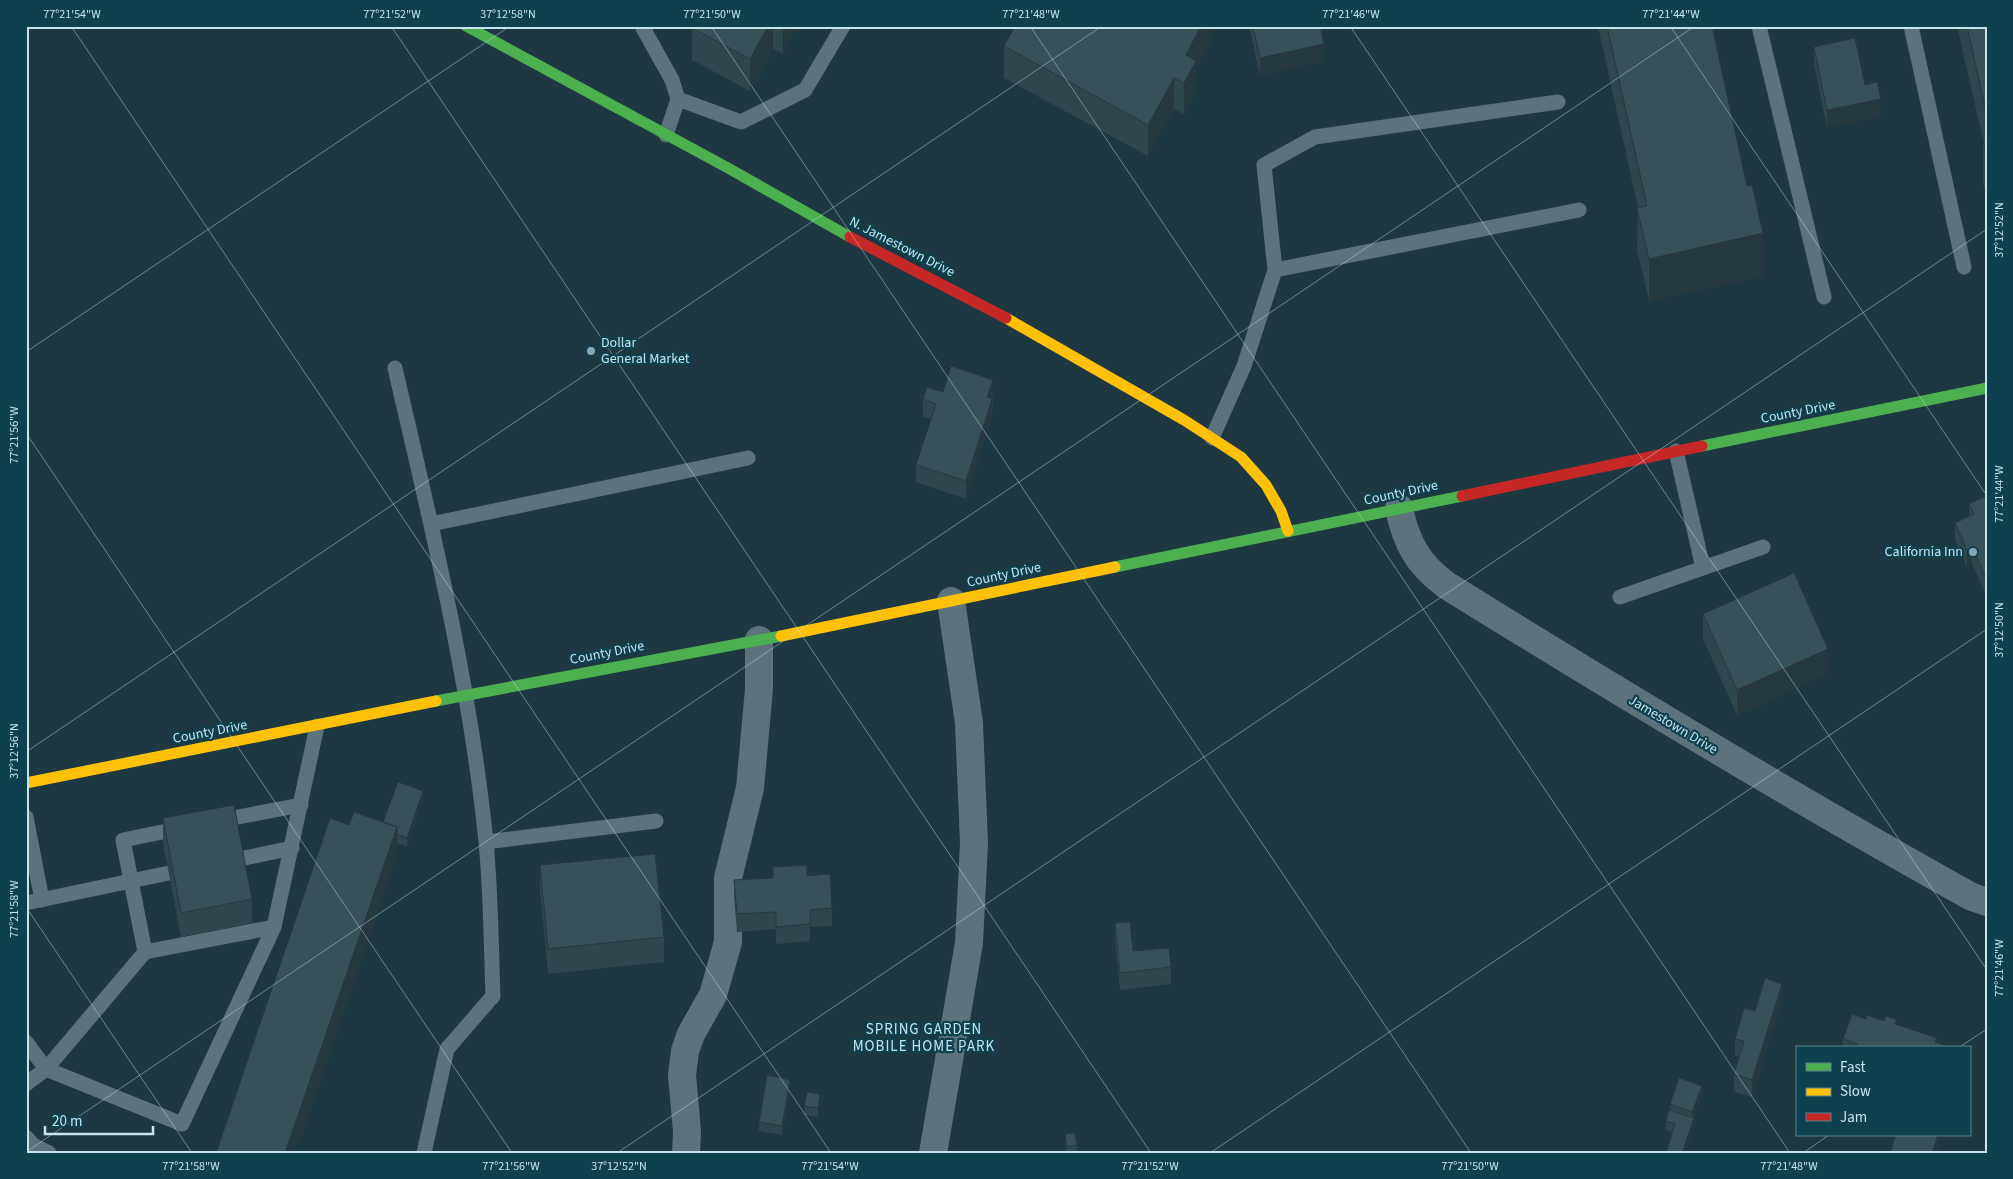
<svg xmlns="http://www.w3.org/2000/svg" width="2013" height="1179" viewBox="0 0 2013 1179" font-family="'Source Sans 3',sans-serif">
  <style>
    .lines { fill: none; stroke-linecap: round; stroke-linejoin: round }
    .lane { stroke: #5c737b; stroke-width: 15 }
    .street { stroke: #5c737b; stroke-width: 28 }
    .fast { stroke: #4caf50; stroke-width: 11 }
    .slow { stroke: #ffc107; stroke-width: 11 }
    .jam { stroke: #c62828; stroke-width: 11 }
    .wall { fill: #2e474c }
    .shaded-wall { fill: #26393e }
    .building { fill: #365258; stroke: #26393e }
    .ticks { fill: none; stroke: #c5e4f0; stroke-width: 1; stroke-opacity: 0.45 }
    .poi-dot { fill: #8aa8b3; stroke: #0e4050; stroke-width: 2 }
    .labels { text-anchor: middle; dominant-baseline: central; stroke-width: 4.5; stroke-linejoin: round; paint-order: stroke }
    .street-label { font-size: 14px; fill: #c5e4f0; stroke: #0e4050 }
    .poi-label { font-size: 14px; fill: #c5e4f0; stroke: #0e4050; text-anchor: start }
    .neighbourhood-label { font-size: 15px; letter-spacing: 1px; fill: #c5e4f0; stroke: #0e4050 }
    .neatline { fill: none; stroke: #c5e4f0; stroke-width: 2 }
    .ticks-label { font-size: 12px; text-anchor: middle; fill: #c5e4f0 }
  </style>
  <rect width="100%" height="100%" fill="#1d3841"/>
  <g class="lines">
    <path class="lane" d="M644 26 643 28 672 80 678 99 666 135
      M1759 26 1824 297
      M1911 26 1964 267
      M678 99 741 122 805 90 843 26
      M1275 270 1579 210
      M395 368C431 524 470 682 486 842 491 893 491 945 493 996L447 1049 424 1153
      M1212 438 1244 366 1275 270 1264 165 1315 137 1558 102
      M1676 451 1703 568
      M431 524 748 458
      M1620 597 1763 547
      M26 817 42 900
      M217 821 301 805
      M182 828 123 840 145 952 274 927 317 726
      M486 842 656 821
      M240 859 292 848
      M26 903 169 873
      M26 1042 46 1069 182 1124 274 927
      M26 1084 46 1069 145 952
      M26 1137 33 1145 49 1153"/>
    <path class="street" d="M1399 508C1406 543 1418 564 1446 585 1620 693 1794 798 1972 897L1987 902
      M686 1153 687 1131 682 1075 685 1051 691 1034 713 995 728 942V878L750 788 759 689V640
      M933 1153 969 943 974 843 969 723 951 601"/>
    <path class="fast" d="M466 26 728 168 850 237
      M1702 446 1987 388
      M1115 567 1462 496
      M436 701 781 636"/>
    <path class="slow" d="M1006 318 1184 420 1241 457 1266 485 1281 511 1288 531
      M781 636 1115 567
      M26 783 436 701"/>
    <path class="jam" d="M850 237 1006 318
      M1462 496 1702 446"/>
  </g>
  <path class="wall" d="M693 26H798L783 54 773 49 750 91 692 60V28Z
    M1211 26V41L1196 69V93L1184 114 1174 109 1148 156 1004 78V46Z
    M1249 26H1320L1324 61 1260 75Z
    M1598 26H1712L1763 276 1649 301 1637 250 1638 208Z
    M1957 26H1987V200L1983 181V140Z
    M1814 47 1865 85 1881 116 1827 128 1814 64Z
    M943 392 993 397 992 416 966 499 916 482V465L931 419 923 417V399Z
    M1987 496V597L1972 564 1967 567 1955 540V523L1969 516V504Z
    M1703 614 1828 674 1737 715 1703 639Z
    M423 800 407 846 397 843V858L349 825 383 822Z
    M163 818 252 899V923L181 937 163 843Z
    M540 865 664 937V962L548 974 540 890Z
    M773 867 807 876 832 908V926L810 927V941L776 944V929L737 932 734 897V880L773 878Z
    M1115 923 1133 951 1171 967V984L1120 990 1115 940Z
    M1782 1001 1752 1097 1734 1092V1074L1739 1057 1735 1056V1039L1755 1011Z
    M1866 1019 1897 1025 1948 1048H1843V1039Z
    M790 1088 782 1135 759 1131V1122Z
    M1702 1095 1693 1118 1694 1127 1685 1153H1666L1673 1132 1666 1130V1121L1670 1111V1104Z
    M820 1103 818 1117 804 1115V1106Z
    M1065 1134 1077 1145V1153H1067L1065 1143Z"/>
  <path class="shaded-wall" d="M768 26H773V49L750 91V59Z
    M783 26H798L783 54Z
    M1201 26H1211V41L1196 69V93L1184 114V83L1186 55Z
    M1324 44V61L1260 75V58Z
    M1174 78V109L1148 156V125Z
    M1881 99V116L1827 128V110Z
    M1763 233V276L1649 301V259Z
    M993 380V397L987 414V397Z
    M992 399V416L966 499V481Z
    M1972 547V564L1967 567V550Z
    M1828 649V674L1737 715V690Z
    M423 791V800L407 846V838Z
    M397 827V858L296 1153H285Z
    M1782 984V1001L1752 1097V1080Z
    M790 1080V1088L782 1135V1126Z
    M1702 1086V1095L1692 1120V1112Z
    M820 1094V1103L818 1117V1108Z
    M1694 1118V1127L1685 1153H1682Z
    M1938 1135H1939V1148L1938 1153H1932Z"/>
  <path class="building" d="M693 26H768L750 59 692 28Z
    M1015 26H1201L1186 55 1196 61 1184 83 1174 78 1148 125 1004 46Z
    M1253 26H1320L1324 44 1260 58Z
    M1607 26H1712L1747 186 1752 185 1763 233 1649 259 1637 208 1647 206Z
    M1967 26H1987V116Z
    M1855 38 1865 85 1877 82 1881 99 1827 110 1814 47Z
    M1987 138V157L1983 139Z
    M951 366 993 380 987 397 992 399 966 481 916 465 936 404 923 399 927 387 943 392Z
    M1987 496V580L1972 547 1967 550 1955 523 1974 514 1969 504Z
    M1794 573 1828 649 1737 690 1703 614Z
    M398 782 423 791 407 838 397 834V827L383 822Z
    M234 805 252 899 181 913 163 818Z
    M354 812 397 827 285 1153H216L330 818 349 825Z
    M655 854 664 937 548 949 540 865Z
    M807 865V876L830 874 832 908 810 910V924L776 927V912L737 914 734 880 773 878V867Z
    M1130 922 1133 951 1169 948 1171 967 1120 973 1115 923Z
    M1765 978 1782 984 1752 1080 1734 1074 1744 1041 1735 1039 1744 1008 1755 1011Z
    M1852 1014 1866 1019 1867 1015 1884 1021 1886 1016 1897 1020 1895 1024 1937 1038 1935 1042 1948 1046V1048H1857L1858 1044 1843 1039Z
    M767 1075 790 1080 782 1126 759 1122Z
    M1679 1078 1702 1086 1692 1112 1670 1104Z
    M807 1092 820 1094 818 1108 804 1106Z
    M1669 1110 1694 1118 1682 1153H1666L1675 1124 1666 1121Z
    M1075 1133 1077 1145 1067 1147 1065 1134Z
    M1896 1135H1938L1932 1153H1890Z"/>
  <path class="ticks" d="M71 26 831 1153M391 26 1151 1153M711 26 1471 1153M1030 26 1790 1153M1350 26 1987 970M1670 26 1987 496M26 352 510 26M26 433 512 1153M26 752 1102 26M26 907 192 1153M1958 1048 1987 1029M26 1152 1695 26M617 1153 1987 229M1210 1153 1987 629M1803 1153 1829 1135"/>
  <g class="poi-dot">
    <circle cx="591" cy="351" r="5"/>
    <circle cx="1973" cy="552" r="5"/>
  </g>
  <g class="labels">
    <g class="street-label">
      <text transform="translate(902 247) rotate(27)">N. Jamestown Drive</text>
      <text transform="translate(1798 412) rotate(-11)">County Drive</text>
      <text transform="translate(1401 493) rotate(-12)">County Drive</text>
      <text transform="translate(1004 575) rotate(-12)">County Drive</text>
      <text transform="translate(607 653) rotate(-11)">County Drive</text>
      <text transform="translate(1673 725) rotate(31)">Jamestown Drive</text>
      <text transform="translate(210 732) rotate(-11)">County Drive</text>
    </g>
    <g class="poi-label">
      <text x="601" y="343">Dollar<tspan x="601" dy="16">General Market</tspan></text>
      <text x="1963" y="552" text-anchor="end">California Inn</text>
    </g>
    <g class="neighbourhood-label">
      <text x="924" y="1029">SPRING GARDEN<tspan x="924" dy="17">MOBILE HOME PARK</tspan></text>
    </g>
  </g>
  <rect width="2013" height="1179" fill="none" stroke="#0e4050" stroke-width="55"/>
  <rect x="1796" y="1046" width="175" height="90" fill="#0e4050" stroke="#578290"/>
  <rect x="1806" y="1063" width="25" height="8" fill="#4caf50" stroke="#578290"/>
  <text x="1840" y="1072" font-size="15" fill="#c5e4f0">Fast</text>
  <rect x="1806" y="1088" width="25" height="8" fill="#ffc107" stroke="#578290"/>
  <text x="1840" y="1096" font-size="15" fill="#c5e4f0">Slow</text>
  <rect x="1806" y="1113" width="25" height="8" fill="#c62828" stroke="#578290"/>
  <text x="1840" y="1122" font-size="15" fill="#c5e4f0">Jam</text>
  <path d="M45 1126v8h108v-8" fill="none" stroke="#c5e4f0" stroke-width="2.5"/>
  <text x="52" y="1126" font-size="15" fill="#c5e4f0" stroke="#0e4050" stroke-width="4" paint-order="stroke">20 m</text>
  <rect x="28" y="28" width="1958" height="1124" class="neatline"/>
  <g class="ticks-label">
    <text x="72" y="18">77°21'54"W</text>
    <text x="392" y="18">77°21'52"W</text>
    <text x="508" y="18">37°12'58"N</text>
    <text x="712" y="18">77°21'50"W</text>
    <text x="1031" y="18">77°21'48"W</text>
    <text x="1351" y="18">77°21'46"W</text>
    <text x="1671" y="18">77°21'44"W</text>
    <text transform="translate(1999 230) rotate(-90)" y="4">37°12'52"N</text>
    <text transform="translate(14 435) rotate(-90)" y="4">77°21'56"W</text>
    <text transform="translate(1999 494) rotate(-90)" y="4">77°21'44"W</text>
    <text transform="translate(1999 630) rotate(-90)" y="4">37°12'50"N</text>
    <text transform="translate(14 751) rotate(-90)" y="4">37°12'56"N</text>
    <text transform="translate(14 909) rotate(-90)" y="4">77°21'58"W</text>
    <text transform="translate(1999 968) rotate(-90)" y="4">77°21'46"W</text>
    <text x="191" y="1170">77°21'58"W</text>
    <text x="511" y="1170">77°21'56"W</text>
    <text x="619" y="1170">37°12'52"N</text>
    <text x="830" y="1170">77°21'54"W</text>
    <text x="1150" y="1170">77°21'52"W</text>
    <text x="1470" y="1170">77°21'50"W</text>
    <text x="1789" y="1170">77°21'48"W</text>
  </g>
</svg>
